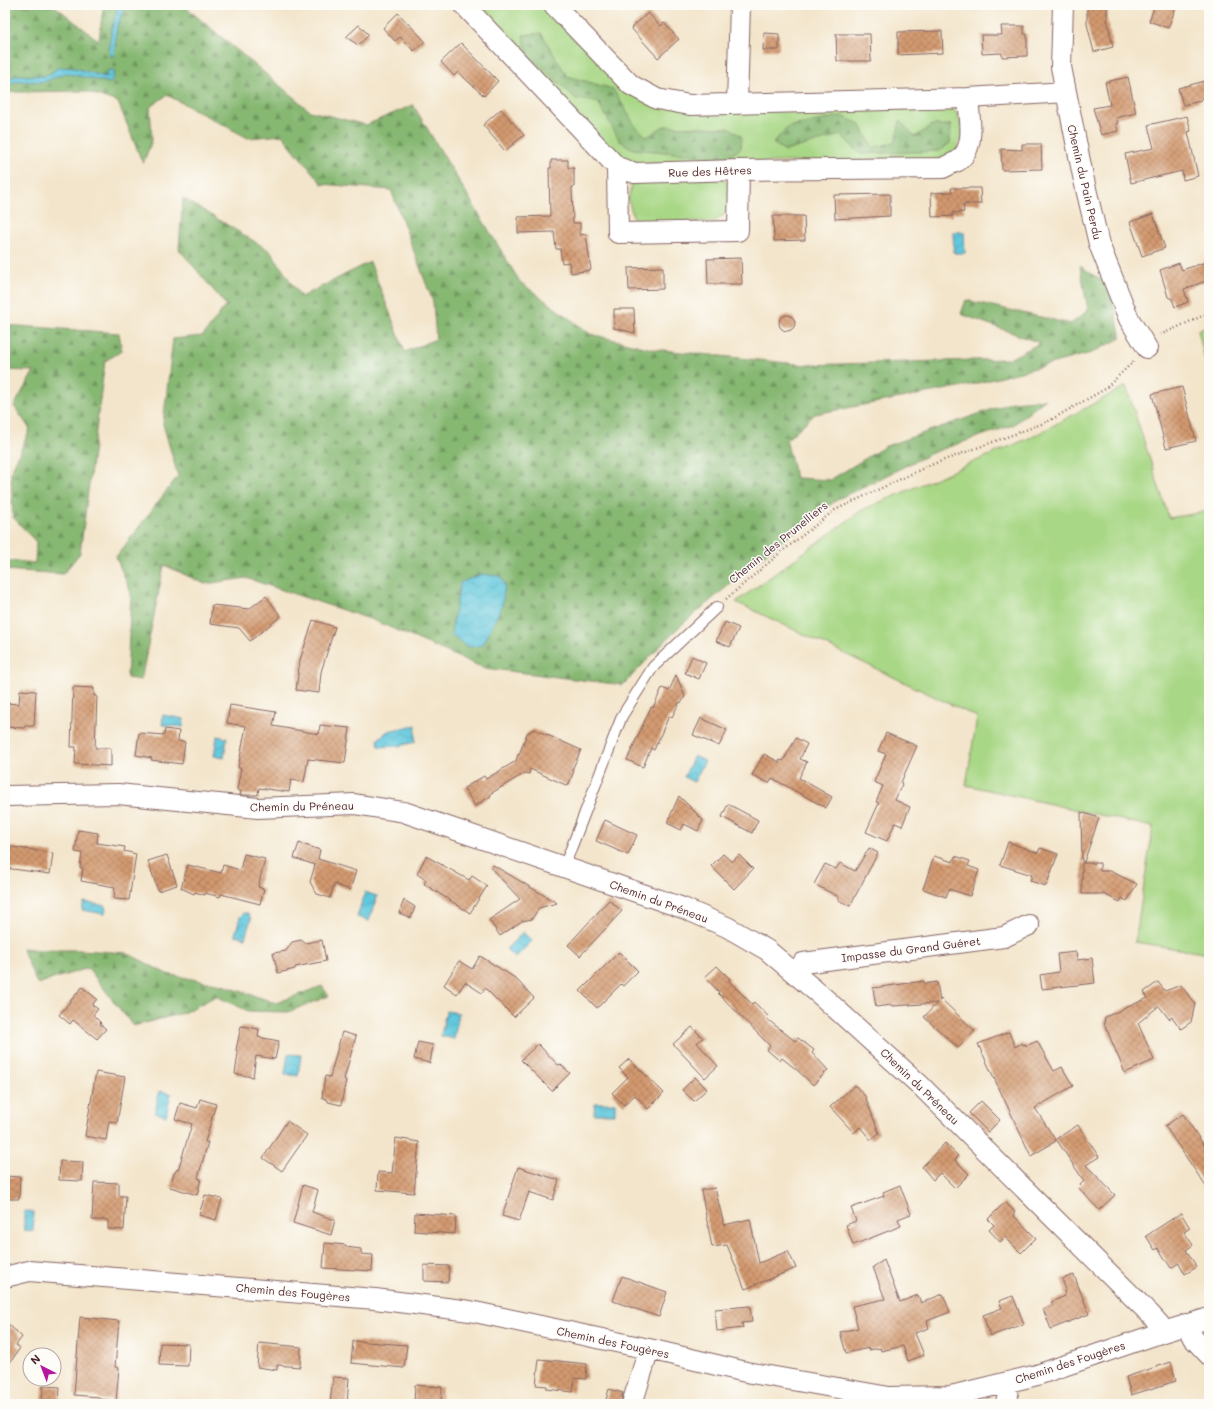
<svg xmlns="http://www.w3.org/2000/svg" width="1214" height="1409" viewBox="0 0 1214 1409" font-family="Mali,sans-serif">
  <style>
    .grass { fill: #a8d785; stroke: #797b58 }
    .forest { fill: url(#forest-firs); stroke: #686c4e }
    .water { fill: url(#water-waves); stroke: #557484 }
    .building { fill: url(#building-cross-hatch) }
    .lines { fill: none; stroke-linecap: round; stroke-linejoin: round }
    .service-casing { stroke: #856463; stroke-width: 12 }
    .minor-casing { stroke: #856463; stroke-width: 22 }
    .path { stroke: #856463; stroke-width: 2.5; stroke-dasharray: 1 3; stroke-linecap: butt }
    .service { stroke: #fff; stroke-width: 10 }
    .minor { stroke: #fff; stroke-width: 20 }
    .labels { text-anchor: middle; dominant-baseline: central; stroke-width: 3; stroke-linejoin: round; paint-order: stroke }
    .street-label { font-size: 11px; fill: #4a1f2b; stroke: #fdfcf7 }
  </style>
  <defs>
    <pattern id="forest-firs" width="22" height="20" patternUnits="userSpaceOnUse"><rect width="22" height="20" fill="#86b872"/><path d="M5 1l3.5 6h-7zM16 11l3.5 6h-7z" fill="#70955e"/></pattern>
    <pattern id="water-waves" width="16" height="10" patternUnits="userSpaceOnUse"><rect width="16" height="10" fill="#60c8dd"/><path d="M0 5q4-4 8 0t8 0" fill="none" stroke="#55abbe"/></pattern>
    <pattern id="building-cross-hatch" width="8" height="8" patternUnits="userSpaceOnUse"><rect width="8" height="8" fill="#d39a70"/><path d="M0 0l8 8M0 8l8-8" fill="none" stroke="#ad7d5c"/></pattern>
  </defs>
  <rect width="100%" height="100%" fill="#fdfcf7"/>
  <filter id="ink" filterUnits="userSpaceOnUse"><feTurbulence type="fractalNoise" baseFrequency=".025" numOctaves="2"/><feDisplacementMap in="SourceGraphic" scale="8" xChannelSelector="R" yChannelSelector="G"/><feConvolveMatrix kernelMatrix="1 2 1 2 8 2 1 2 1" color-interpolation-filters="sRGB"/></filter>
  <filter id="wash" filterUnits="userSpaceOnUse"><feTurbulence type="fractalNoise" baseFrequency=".012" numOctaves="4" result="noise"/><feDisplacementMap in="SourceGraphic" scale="16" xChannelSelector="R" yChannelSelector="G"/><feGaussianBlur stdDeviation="0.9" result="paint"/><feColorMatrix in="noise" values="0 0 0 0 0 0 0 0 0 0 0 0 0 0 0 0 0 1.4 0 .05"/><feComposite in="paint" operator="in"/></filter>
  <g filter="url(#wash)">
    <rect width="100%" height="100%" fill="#f3e5cb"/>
    <path class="grass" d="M471 5H547L648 102 944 103 957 113 963 131 957 150 937 160 629 164 608 146Z
      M723 178 729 186 733 199 728 212 714 222H641L634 219 628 199 632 185 639 179Z
      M1209 325V377L1198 330Z
      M1126 386 1169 518 1209 511V954L1135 942 1153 827 966 785 977 717 736 602 862 510 1034 436Z"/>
    <path class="forest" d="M5 5H51L56 7 99 41 103 9 105 5H183L310 111 366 125 413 105 520 282 590 334 652 349 807 365 1009 359 1040 343 961 314 966 300 1071 324 1088 310 1080 266 1110 286 1121 338 1091 353 975 384 815 414 786 440 796 478 830 480 886 446 1013 402 1046 399 1013 425 934 452 838 499 777 545 680 626 623 685 484 668 373 620 246 578 205 584 164 565 141 680 127 678 131 593 116 557 178 476 163 424 173 339 203 336 226 305 179 249 183 198 270 251 301 297 370 262 405 352 436 339 433 302 391 190 322 184 282 135 248 138 167 95 150 107 152 140 143 164 118 102 84 91 11 92 5 95Z
      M541 33 567 76 613 89 636 127 647 137 664 126 730 128 742 137 741 148 727 158 633 149 620 141 598 102 576 99 528 55 523 35Z
      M841 116 860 124 873 148 895 142 900 121 915 137 932 125H951L950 143 939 151 860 154 841 135 785 151 773 143 788 127Z
      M5 325 119 333 122 351 105 361 80 553 63 574 5 570V560L35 563 36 542 13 517 11 472 30 429 14 406 34 371 5 370Z
      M22 948 40 950H80L127 953 167 974 222 985 276 1003 322 986 329 996 288 1012 248 1011 216 996 183 1013 133 1026 88 968 37 984Z"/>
    <path class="water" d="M119 5H125L117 27 114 56H110C108 39 113 21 119 5Z
      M59 67 75 68 106 77 108 70 115 71 111 83 65 73 44 82 17 81 5 86V80L18 75 42 76 48 75Z
      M953 232H964L965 253H954Z
      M481 574 500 576 505 585 502 606 483 645 471 647 466 646 451 634 460 583Z
      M163 715 184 719 183 727 162 725Z
      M416 725 415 742 399 746 379 747 378 739 388 731Z
      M217 736 227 738 224 758 214 756Z
      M694 756 705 761 694 782 684 777Z
      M365 892 377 896 369 921 357 917Z
      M84 902 106 906 105 914 82 910Z
      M244 913H248L251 919 245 938 235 935 240 917Z
      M523 932 532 941 515 958 506 949Z
      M446 1011 459 1013 454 1039 441 1036Z
      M288 1054 301 1055 298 1076 285 1074Z
      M159 1091 171 1094 166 1116 155 1113Z
      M595 1103H615V1114H594Z
      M24 1211 34 1212 33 1231 24 1230Z"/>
    <g id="blocks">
      <path class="building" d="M1087 5H1107V19L1113 47 1094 52 1087 24Z
        M1155 5H1177L1168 28 1149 21Z
        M398 13 425 41 414 51 400 37 395 41 383 28Z
        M648 13 660 26 664 23 679 39 658 58 631 28Z
        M359 25 369 35 358 45 346 37Z
        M1001 26H1024V34H1027V56L1002 57V53L982 54 981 35H1002Z
        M942 31 943 53 898 55V32Z
        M764 33 779 34V50H763Z
        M836 34H870L871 61H837Z
        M461 43 498 81 484 96 458 72 454 76 441 62Z
        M1128 77 1136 113 1116 118 1118 123 1116 124 1118 131 1101 135 1093 108 1110 105 1105 82Z
        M1209 80V86L1200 101 1183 105 1178 88Z
        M501 109 524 135 505 151 483 125Z
        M1187 116 1191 131 1188 132 1198 176 1183 180 1182 171 1131 183 1125 154 1154 148 1148 125Z
        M1022 144H1041L1042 169 1002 170 1001 149 1022 150Z
        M551 160H568V168H574V187H572L573 223H580V235L586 234 591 270 571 273 569 262 562 263 560 249H556L554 232 518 233V217L550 216 549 168H551Z
        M951 188H980L981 204H963L964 212 953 213V216L932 217 931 193 952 192Z
        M890 194V216L835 219 834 195Z
        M1153 214 1165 248 1142 256 1130 222Z
        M773 216H804L805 240 774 241Z
        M741 258 742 284H708L707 259Z
        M1206 262 1209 271V280L1184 289 1188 302 1175 307 1172 299 1168 297 1160 270 1179 263 1182 270Z
        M663 267V289L629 290 628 268Z
        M614 309H634L635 333 614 328Z
        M779 323a8 8 0 1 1 16 0a8 8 0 1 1-16 0Z
        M1182 387 1196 441 1166 448 1152 394Z
        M266 596 281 616 250 641 239 628 210 624 212 605 249 609Z
        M313 620 335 627 321 672 319 693 296 690 300 660Z
        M725 622 739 628 730 647 716 641Z
        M692 656 706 663 699 679 685 673Z
        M676 675 685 696 682 702 679 703 672 717 669 716 654 750 651 748 643 767 627 760 651 707 653 708 662 688 669 691Z
        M73 687 94 688V696H97L95 748H111V766L75 764 76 747H71Z
        M20 690 36 691 34 726H25V728L5 727V703L19 704Z
        M230 705 276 712 273 726 319 734 320 725 350 728 345 763 308 759 304 782 291 780 289 792 259 788 258 795H240L241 791 237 790 241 768H238L246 726 227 723Z
        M701 718 727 730 719 746 693 735Z
        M165 729 179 731 178 741 185 742 182 764 151 760 152 758 136 755 139 733 164 735Z
        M534 729 581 750 572 770 574 771 568 786 530 769 529 774 525 773 490 794 491 796 475 806 464 788 484 776 486 779 516 761 518 754 519 755 527 733Z
        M886 733 917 746 904 775 901 783 902 784 895 800 910 807 902 826 895 823 887 841 866 832 879 803 876 802 883 786 874 782 886 754 878 751Z
        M796 738 807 744 800 759 807 762 799 778 832 797 826 808 772 778 769 783 752 775 764 754 779 762 780 760 783 761Z
        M679 796 703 820 698 831 684 824 681 830 667 823Z
        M728 804 758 820 752 833 722 817Z
        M1081 812 1099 818 1084 862H1082Z
        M605 820 637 835 628 855 596 841Z
        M78 830 98 833 97 843 125 847 124 851 136 854 129 900 114 899 115 887 81 881 83 868H80L82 853 75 852Z
        M1008 842 1038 853 1040 848 1058 854 1046 886 1030 881 1032 875 1000 865Z
        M299 843 320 850 318 859 356 871 350 890 334 884 330 898 317 894 310 882 315 865 294 858Z
        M5 846 53 853 50 874 5 868Z
        M869 848 878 853 850 906 838 900 839 897 814 884 825 864 836 869 840 863 855 871Z
        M244 854 265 859 258 887 264 889 260 904 221 894 220 897 205 893V895L195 892 194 894 181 888 188 865 221 873 223 865 240 870Z
        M723 854 732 862 739 855 753 869 734 889 711 866Z
        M167 855 177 885 158 891 148 861Z
        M426 856 469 880 472 876 487 886 470 913 424 884 426 880 417 874Z
        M934 856 953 862 955 856 970 861 968 866 979 870 970 896 949 889 946 897 923 889Z
        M1082 863H1100V871H1110L1137 884 1127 901 1122 898 1120 902 1103 894H1082Z
        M493 865 557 903 539 908 532 919 522 921 500 936 489 920 520 899 491 868Z
        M404 900 415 907 411 918 399 913Z
        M609 900 622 911 580 956 568 945Z
        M301 940 305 943 322 940 326 961 295 967V969L278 973 273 953 286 951 292 942Z
        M619 952 638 971 623 986 621 984 597 1008 580 991Z
        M1076 952 1077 960 1092 958 1095 983 1042 989 1040 975 1059 972 1057 954Z
        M480 956 515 978 534 998 514 1017 485 988 482 993 465 982 457 994 444 985 459 961 472 969Z
        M717 966 730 979 729 981 752 1004 754 1002 769 1017 767 1019 795 1041 798 1038 814 1050 812 1053 828 1070 813 1085 797 1070 782 1058 780 1061 767 1050 770 1046 718 993 719 992 705 977Z
        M924 981V984L937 982 940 1001 941 999 975 1031 958 1048 924 1017 937 1003 893 1006 891 1005 876 1007 873 988Z
        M1158 982 1165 991 1181 985 1195 1004 1191 1022 1181 1029 1172 1017 1169 1019 1159 1006 1138 1023 1154 1060 1125 1073 1104 1023 1105 1017 1148 998 1144 992Z
        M82 987 97 999 92 1005 98 1009 93 1015 101 1023 100 1024 106 1029 97 1039 73 1020 70 1024 59 1015Z
        M241 1026 259 1029 258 1037 279 1041 275 1059 256 1056 253 1077 235 1074 238 1053 236 1050Z
        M692 1027 703 1038 697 1043 718 1066 705 1078 673 1044Z
        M342 1032 356 1036 344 1079 346 1080 341 1105 328 1102V1100L322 1097 325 1076 330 1077Z
        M1009 1032 1015 1047 1022 1043 1023 1045 1026 1044V1046L1037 1041 1054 1071 1062 1067 1073 1086 1035 1108 1056 1141 1031 1156 978 1044Z
        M418 1042 433 1045 430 1063 414 1059Z
        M538 1044 558 1065 560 1064 570 1073 552 1091 521 1060Z
        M629 1059 664 1093 648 1109 635 1095 624 1105 612 1093 628 1077 619 1068Z
        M96 1072 125 1077 117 1123 109 1121 106 1140 85 1136Z
        M695 1077 707 1089 694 1101 682 1090Z
        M855 1085 865 1096 879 1133 871 1140 860 1127 854 1133 830 1107Z
        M200 1099 216 1104 205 1142H208L198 1178 201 1179 197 1195 170 1187 174 1173H175L177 1169 178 1170 192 1124 175 1119 180 1103 197 1108Z
        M981 1101 1000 1120 988 1132 969 1113Z
        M1183 1114 1209 1153V1191L1165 1126Z
        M287 1121 307 1135 282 1171 263 1158Z
        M1078 1125 1099 1157 1086 1165 1115 1195 1099 1210 1078 1187 1084 1181 1056 1139Z
        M396 1138 419 1142 414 1193 377 1190 378 1172 392 1173Z
        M945 1143 958 1156 955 1160 969 1174 955 1188 940 1173 933 1180 922 1167Z
        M60 1161 83 1162 82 1181 59 1180Z
        M518 1167 559 1180 553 1200 529 1192 519 1221 502 1216Z
        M5 1176 20 1177 19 1199H5Z
        M94 1182 119 1183V1196H126L124 1230 108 1229V1220H92Z
        M303 1185 318 1190 312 1212 335 1220 331 1235 293 1223Z
        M900 1185 911 1214 898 1219 901 1226 853 1245 846 1225 856 1221 851 1208 884 1196 883 1192Z
        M715 1188 724 1225 750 1219 759 1263 788 1251 796 1268 745 1289 727 1245 712 1247 701 1190Z
        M205 1195 222 1199 216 1220 199 1215Z
        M1005 1202 1015 1212 1013 1215 1036 1238 1021 1253 1005 1237 1000 1242 989 1230 994 1225 988 1219Z
        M415 1213 456 1216 455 1234 414 1231Z
        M1181 1213 1190 1228 1184 1232 1193 1245 1186 1250 1197 1267 1185 1274 1179 1263 1171 1268 1158 1248 1155 1250 1146 1236Z
        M325 1243 346 1245V1247L361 1249V1254L373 1255 372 1271 323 1268Z
        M884 1260 900 1302 918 1295 921 1303 943 1294 950 1312 927 1321 929 1328 915 1333 924 1355 908 1361 903 1346 881 1351 880 1348 869 1350V1348L846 1353 840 1332 858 1328 852 1306 885 1299 873 1267Z
        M424 1265 449 1266 448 1282 424 1281Z
        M1074 1275 1089 1314 1051 1329 1043 1309 1053 1305 1051 1302 1065 1296 1064 1291 1066 1290 1062 1279Z
        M622 1276 667 1292 659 1317 613 1301Z
        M1013 1296 1024 1324 990 1336 983 1315 1002 1308 999 1301Z
        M750 1306 752 1322 742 1323 743 1328 717 1331 715 1309Z
        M80 1317 119 1321 115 1367 119 1368 116 1401 99 1399V1397L74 1395Z
        M5 1321 22 1337 16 1345 20 1348 5 1370Z
        M353 1341 407 1345 404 1368 351 1363Z
        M160 1343 189 1344 188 1366 159 1365Z
        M259 1343 301 1347 300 1367 277 1365V1370L257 1367Z
        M539 1359 587 1364 586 1379 575 1378 573 1392 547 1389V1386L536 1385Z
        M1171 1362 1176 1381 1131 1395 1126 1377Z
        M333 1377 349 1378 347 1404H330Z
        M415 1385 442 1387 441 1404H414Z
        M43 1386 60 1387 59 1404H42Z
        M609 1389 623 1393 621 1404H605Z"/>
    </g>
  </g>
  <g filter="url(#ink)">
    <use href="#blocks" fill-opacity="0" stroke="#856463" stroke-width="1"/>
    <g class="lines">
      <g class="service-casing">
        <path id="service" d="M564 867 622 716 653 667 717 607"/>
      </g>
      <g class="minor-casing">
        <path id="minor" d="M464 5 617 167 635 173 739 170 943 168C948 165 953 163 958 161 977 147 969 117 968 98
          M554 5 631 85 657 99 690 105 968 98 1066 92
          M1063 5 1061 67 1083 176 1099 244 1129 319 1147 348
          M737 103 740 5
          M617 167 618 233 738 231 739 170
          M5 796 118 794 258 808 354 804 404 812 683 908 727 927 767 950 824 998 921 1086 1149 1313 1159 1324 1163 1332
          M795 973 803 963 1004 937 1029 925
          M5 1277 29 1271 375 1299 470 1311 649 1349 746 1372 889 1397 951 1396 1037 1375 1163 1332 1209 1318
          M1186 1324 1193 1338 1209 1355
          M632 1404 649 1349
          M1005 1404 1008 1397 1005 1383"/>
      </g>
      <path class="path" d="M1160 335 1209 313
        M726 599 780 553 835 510 928 466 1047 422 1105 389 1135 360"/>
      <use href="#service" class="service"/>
      <use href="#minor" class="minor"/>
    </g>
  </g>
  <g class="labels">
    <g class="street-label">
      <text transform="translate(710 171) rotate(-2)">Rue des Hêtres</text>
      <text transform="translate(1085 182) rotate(77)">Chemin du Pain Perdu</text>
      <text transform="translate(778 542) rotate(-39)">Chemin des Prunelliers</text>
      <text transform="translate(302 806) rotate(-1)">Chemin du Préneau</text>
      <text transform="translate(659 901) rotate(20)">Chemin du Préneau</text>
      <text transform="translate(911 949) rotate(-7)">Impasse du Grand Guéret</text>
      <text transform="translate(920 1086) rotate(44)">Chemin du Préneau</text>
      <text transform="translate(293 1292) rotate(5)">Chemin des Fougères</text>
      <text transform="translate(613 1342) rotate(12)">Chemin des Fougères</text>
      <text transform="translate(1070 1362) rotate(-18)">Chemin des Fougères</text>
    </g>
  </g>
  <rect width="1214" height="1409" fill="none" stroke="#fdfcf7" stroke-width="20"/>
  <g transform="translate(42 1367) rotate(318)"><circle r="19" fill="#fdfcf7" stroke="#b5a4a5"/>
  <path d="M0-3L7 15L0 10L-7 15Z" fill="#b5179e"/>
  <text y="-6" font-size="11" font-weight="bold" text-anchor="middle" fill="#4a1f2b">N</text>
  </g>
</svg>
